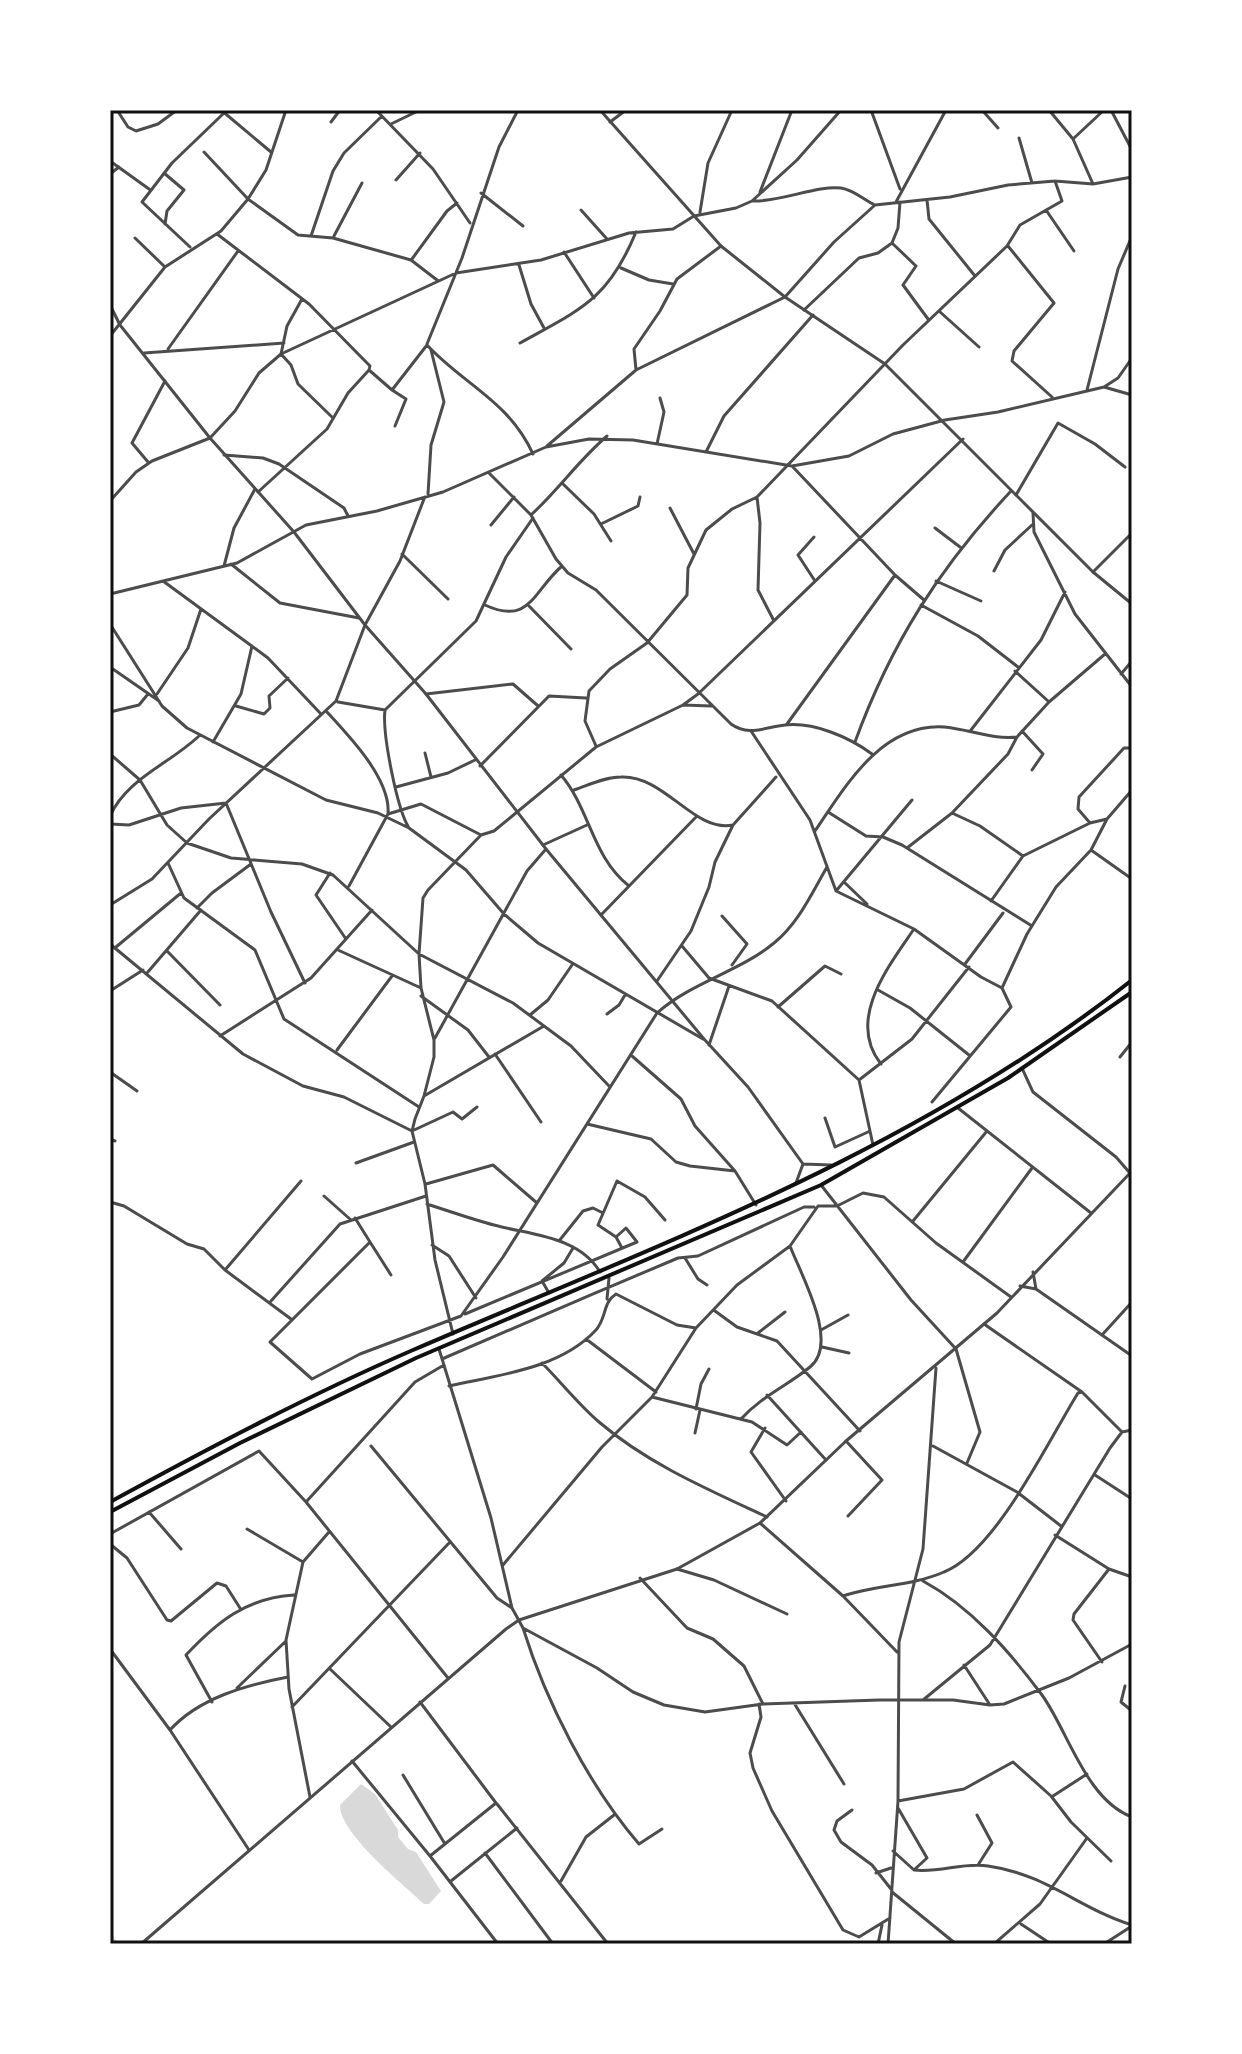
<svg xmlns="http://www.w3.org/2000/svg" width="1242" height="2054" viewBox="0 0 1242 2054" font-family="Karla,sans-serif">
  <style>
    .water { fill: #d9d9d9 }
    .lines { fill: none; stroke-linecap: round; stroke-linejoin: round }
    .stream { stroke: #d9d9d9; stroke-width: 2 }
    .minor { stroke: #4c4c4c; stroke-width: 3 }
    .tertiary { stroke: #4c4c4c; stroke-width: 3 }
    .primary { stroke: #111; stroke-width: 4 }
    .neatline { fill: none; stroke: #111; stroke-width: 3 }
  </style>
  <rect width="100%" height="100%" fill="#fff"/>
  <path class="water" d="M361 1784 375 1794 398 1830V1837L408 1849 416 1852 441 1891 429 1904H424C403 1884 339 1833 340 1805Z"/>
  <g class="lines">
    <path class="stream" d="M110 1934 118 1944"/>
    <path class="minor" d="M117 110 128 127 136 131 158 124 177 110
      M221 110 271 152
      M376 110 433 169 470 223
      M871 110 900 189
      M982 110 998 128
      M1049 110 1073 139 1093 184
      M1111 110 1132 150
      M331 122 340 110
      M610 122 626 110
      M391 124 420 110
      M1019 138 1032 183
      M1073 139 1104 110
      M204 152 248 199 298 235 333 238 411 260 437 280
      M110 161 149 189
      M164 173 184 190 167 211 165 224
      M110 174 119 167
      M396 180 420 153
      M760 192 792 110
      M481 193 523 226
      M927 200 929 219 975 276
      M753 201C780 202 818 185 841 188 854 190 864 200 875 205
      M896 202 946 110
      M581 210 607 239
      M1046 210 1074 251
      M700 212 708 163 732 110
      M217 234 309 304 370 366 369 370
      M311 236 333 171 344 153 382 116
      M334 236 362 183
      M135 238 165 267
      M892 243 916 266 903 285 928 319
      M1008 246 1054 303 1014 351 1012 361 1052 397
      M190 247 142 202 172 163 224 113
      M564 252 594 298
      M412 259 447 211 457 203
      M519 265 531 304 544 328
      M621 268 649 280 673 284
      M302 299 287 326 281 354 291 365 298 384 333 418
      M804 310 859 258 878 253 892 243 898 228 900 202
      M939 311 979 347
      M110 336 165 267 221 231 248 199 266 170 286 110
      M520 343C581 309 608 300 636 232
      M427 344 462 258 499 147 518 110
      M168 349 238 251
      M144 353 284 343
      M636 370 634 349 660 311 677 279 721 246
      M1104 387 1118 378 1132 358
      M392 390 406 399 395 426
      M1087 390 1118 269 1132 236
      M657 444 664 412 660 398
      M547 446 636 370 785 297 834 242 875 205 950 197 1008 185 1055 181 1093 184 1132 177
      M706 452 724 416 813 315
      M224 455 263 458 279 464 344 508 348 516
      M148 462 132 443 165 381
      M792 466 895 575 924 600
      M489 473 531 515 556 559 568 573 596 590 731 724C749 737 765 727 785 725 814 722 849 737 872 754
      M563 484 594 514 611 541
      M258 492 327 429 348 393 369 370 392 390 427 345C464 385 508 400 533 454
      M428 494 431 445 444 402 431 350
      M1016 495 1058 423 1095 444 1125 467
      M110 501 136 472 152 461 210 438 235 411 259 373 281 354 456 273 541 260 629 233 673 229 694 216 736 208 752 201 797 160 841 110
      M670 508 694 554
      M1033 513 1034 532 1075 614 1132 687
      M532 514C559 489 579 460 607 436
      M601 524 638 506 640 497
      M491 525 514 497
      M935 528 960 547
      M814 537 798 555 815 581
      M402 554 448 599
      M231 564 280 603 359 618
      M224 566 234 528 255 489
      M994 571 1005 550 1032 525
      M1093 572 1132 533
      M163 581 268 658 321 714
      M936 581 981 601
      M110 594 237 563 306 525 377 511 443 492 546 447 589 439 633 440 792 466 849 456 893 434 945 420 998 412 1104 387 1132 395
      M485 605C530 626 533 591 562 566
      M921 605 978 636 1018 667
      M529 606 571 649
      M773 619 758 590 760 523 757 497 903 345 1007 246 1020 225 1062 201 1055 181
      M110 624 162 706 187 728 326 800 378 813 409 828 466 870 504 914 538 943 703 1039
      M110 667 159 701
      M1015 671 1048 701
      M1121 674 1132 661
      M157 694 188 648 201 609
      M426 694 513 684 537 705
      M338 702 385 710
      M683 705 711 706
      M236 706 264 714 270 708 269 696 288 678
      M326 711C349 736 391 779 388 814
      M110 712 139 705 148 694
      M787 724 895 575
      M971 730 1041 640 1065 592
      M751 731 810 820 836 891 914 929 981 977 1002 988 1011 1007 932 1102
      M1022 731 1043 754 1032 770
      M213 742 241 694 252 646
      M855 742C891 643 940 567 1011 491
      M596 746 585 721 589 691 610 669 647 643 687 595 688 568 706 530 732 509 757 497
      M425 753 431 777
      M110 754 140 780 167 825 187 843 231 858 302 864 333 875 419 954 513 1003 571 1046 609 1086
      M480 766 549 696 586 698
      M561 775C590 809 592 857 629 886
      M396 787 448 773 475 760
      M574 790C589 785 605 777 621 777 665 775 694 833 733 825
      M828 812 866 836 883 837 902 845 1032 926
      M952 813 980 826 1023 856
      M110 816C127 778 170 764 200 735
      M1090 823 1078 809 1079 797 1124 748H1132
      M110 824 129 825 181 808 226 803 271 912 305 983
      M409 828C397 809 382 733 385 710L476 621 506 557 533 518
      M815 831C845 787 881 723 944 727 968 729 993 740 1017 737
      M543 845 587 825
      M907 848 952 813 1008 754 1017 737 1049 702 1105 654
      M1091 850 1132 879
      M168 863 184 898 255 950 284 1019 419 1107
      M330 873 316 895 346 939
      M844 882 867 904
      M349 886 388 814 421 804 481 835
      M836 891 912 800
      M991 901 1023 856 1090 823 1107 819
      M110 905 152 879 209 819 336 701 365 625 400 561 424 499
      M197 908 212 893 251 864
      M601 915 697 816
      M722 916 747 944 732 965
      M110 944 243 1054 303 1086 344 1097 412 1131
      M682 946 709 978 772 1001 859 1080 873 1145
      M116 947 181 893
      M338 950 421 988
      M167 951 220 1005
      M965 964 1003 913
      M147 973 201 910
      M657 981 691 931 709 887 715 862 733 825 776 777
      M1002 988 1027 934 1056 887 1091 850 1107 819 1132 790
      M878 990 910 1008 969 1055
      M110 991 143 970
      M421 996 468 1030 489 1057
      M778 1007 825 966 841 974
      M607 1014 619 1005 625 995
      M530 1015 548 1000 572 965
      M220 1036 311 978 372 910
      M435 1038 527 871 546 849
      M709 1045 729 986
      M337 1050 392 976
      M495 1054 541 1122
      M632 1056 681 1099 695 1126 735 1171 756 1205
      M1120 1057 1132 1042
      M881 1064C846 1020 888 967 914 929
      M1022 1068 1033 1092 1116 1157 1129 1172
      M110 1072 137 1091
      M859 1080 912 1039 969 967
      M424 1096 434 1057V1040L421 988 419 954 423 898 428 890 481 835 494 831 596 747 683 705 698 694 963 439
      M958 1108 1091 1213
      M825 1118 835 1147 868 1132
      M587 1124 651 1139 676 1162 690 1166 735 1171
      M412 1131 453 1112 462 1119 477 1107
      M110 1139 115 1141
      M356 1163 414 1142
      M426 1184 493 1165 537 1203
      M821 1185 911 1300 956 1349 980 1432 967 1463
      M324 1196 351 1220
      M110 1202 124 1206 187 1244 204 1249 225 1270 291 1319
      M427 1204C449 1211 471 1219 494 1225 530 1235 579 1236 600 1272
      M355 1218 370 1242 270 1342 312 1379 360 1354 461 1316 503 1257 657 1013C692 982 739 972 774 943 798 924 812 893 827 867
      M913 1221 987 1131
      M559 1241 583 1211 593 1208 603 1213
      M370 1242 391 1275
      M432 1245 449 1256 476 1298
      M622 1248 616 1237 598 1225 617 1181 645 1197 665 1220
      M685 1258 698 1279 707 1285
      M963 1262 1032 1168
      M225 1270 301 1181
      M1033 1272 1036 1289
      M1020 1286 1036 1289 1132 1356
      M549 1293 542 1281 564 1263 573 1248
      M607 1299 609 1278
      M271 1301 340 1224 426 1196
      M715 1311 737 1327 777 1341 860 1431
      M465 1314 637 1242 626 1228 616 1237
      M984 1324 1082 1392
      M821 1330 848 1315
      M758 1333 785 1312
      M453 1334 435 1260 425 1184 412 1131 415 1119 424 1096 544 1026
      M1102 1335 1132 1302
      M586 1339 656 1392
      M822 1347 849 1353
      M439 1349 491 1518 512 1608 523 1628 597 1668 633 1692 664 1705 705 1712 763 1704 879 1700H953L990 1705 1004 1704 1069 1678 1132 1644
      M442 1359C521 1325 599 1291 678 1258L698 1256 804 1207H814
      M542 1363C561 1382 578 1404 599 1422 648 1464 709 1490 767 1517
      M449 1386C498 1375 559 1369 595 1331 607 1319 602 1303 616 1294L677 1325 696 1328
      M767 1395 826 1460
      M652 1397 752 1422 787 1445 801 1432
      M696 1409 701 1384 709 1369
      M741 1419C762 1396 787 1386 810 1367 840 1343 801 1275 790 1246
      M765 1428 751 1452 786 1501
      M695 1433 700 1410
      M846 1441 882 1480 848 1516
      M371 1446 497 1598 512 1608
      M933 1446 1017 1492 1061 1526
      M1095 1475 1132 1499
      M306 1502 415 1382 444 1365
      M149 1512 181 1549
      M760 1523 843 1596 897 1652
      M247 1529 303 1562
      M110 1534 259 1451 306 1502 448 1678
      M1055 1535 1109 1569 1132 1577
      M110 1544 127 1558 167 1620 171 1621 217 1583 226 1586 240 1608
      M503 1565 602 1447 652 1397 696 1328 737 1285 790 1246 818 1206H837L863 1193 884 1197 936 1243 1011 1297
      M677 1569 714 1580 787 1614
      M640 1578 687 1628 713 1639 744 1666 763 1704
      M923 1581C971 1607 1010 1652 1042 1695 1068 1731 1086 1800 1132 1817
      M843 1596C876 1585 912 1586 944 1572 996 1551 1047 1443 1078 1393L1082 1392 1122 1432
      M523 1628C546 1702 589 1786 639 1844L662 1829
      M110 1649 170 1730 249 1850
      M1102 1662 1073 1620 1074 1614 1109 1569
      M964 1665 990 1705
      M330 1669 391 1727
      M1125 1686 1121 1702 1132 1711
      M237 1688 286 1641
      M923 1700 990 1645 1110 1448 1122 1432 1132 1430
      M212 1702 186 1655C217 1622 246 1598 294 1595
      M420 1702 496 1803 430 1856 498 1944
      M794 1703 844 1784
      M759 1704 761 1717 750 1753 753 1768 772 1811 843 1930 859 1937 890 1918
      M292 1707 450 1542
      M170 1730C199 1698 246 1685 288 1677
      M352 1761 430 1856
      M403 1775 445 1844
      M1053 1796 1087 1774
      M310 1797 289 1689 286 1640 303 1562 329 1532
      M898 1801 964 1789 1013 1762 1051 1796 1071 1822 1111 1861
      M497 1804 608 1944
      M898 1808 927 1858 915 1869
      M852 1810 837 1821 834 1830 841 1842 872 1865 891 1889
      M977 1815 992 1843 978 1865
      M893 1851 914 1870C940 1873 963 1862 988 1866 1046 1874 1080 1909 1132 1925
      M485 1853 553 1944
      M876 1873 891 1868
      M451 1881 517 1828
      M561 1881 586 1837 614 1815
      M892 1892 956 1944
      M1021 1924 1051 1944
      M878 1944 882 1925
      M888 1944 898 1801 899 1642 923 1549 936 1368
      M994 1944 1040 1904 1087 1838
      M1104 1944 1132 1926"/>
    <path class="tertiary" d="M600 110 721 246 785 297 885 364 1093 572 1132 604
      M110 305 120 325 210 438 294 532 365 625 426 694 546 849 704 1039 748 1087 803 1164
      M803 1164 831 1165
      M796 1183 803 1164
      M141 1944 506 1629 519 1620 677 1569 760 1523 846 1441 997 1313 1132 1171"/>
    <path class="primary" d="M110 1502C209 1448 309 1395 413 1350 660 1244 918 1150 1132 980
      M110 1512 240 1443 416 1358 821 1185 1008 1078 1132 992"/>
  </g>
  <rect width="1242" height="2054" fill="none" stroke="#ffffff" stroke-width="224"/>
  <rect x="112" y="112" width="1018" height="1830" class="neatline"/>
</svg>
